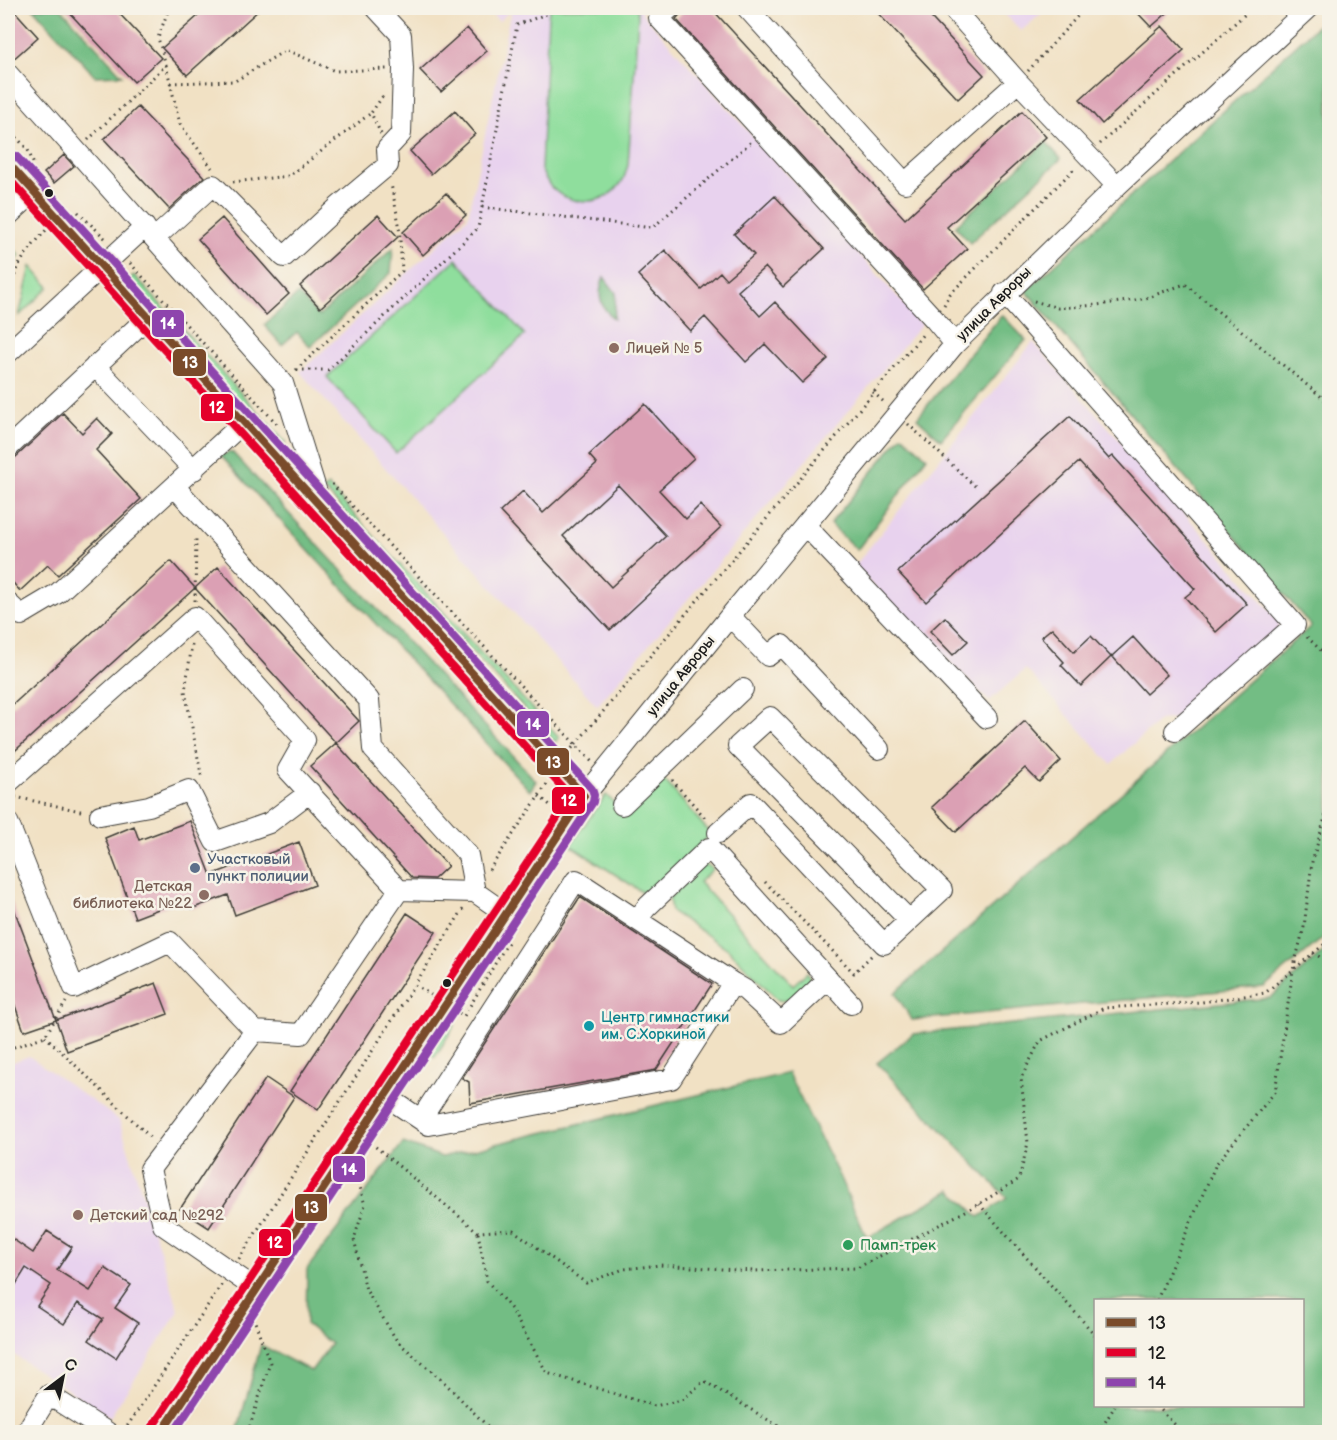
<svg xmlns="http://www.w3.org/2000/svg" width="1337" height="1440" viewBox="0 0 1337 1440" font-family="'Balsamiq Sans',sans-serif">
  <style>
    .built { fill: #e8d2ee }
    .green { fill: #8fde9d; stroke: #567d5c; stroke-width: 1.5 }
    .forest { fill: #73bd84; stroke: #486c50; stroke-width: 1.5; fill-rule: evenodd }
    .building { fill: #dba0b4; fill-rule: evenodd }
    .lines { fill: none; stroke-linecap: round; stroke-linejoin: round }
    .minor-casing { stroke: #3c3a35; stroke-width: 22 }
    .path { stroke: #3c3a35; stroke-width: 3; stroke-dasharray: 1.5 4.5; stroke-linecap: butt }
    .minor { stroke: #fff; stroke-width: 20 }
    .bus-1-casing { stroke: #f7f3e8; stroke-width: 12 }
    .bus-2-casing { stroke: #f7f3e8; stroke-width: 12 }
    .bus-3-casing { stroke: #f7f3e8; stroke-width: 12 }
    .bus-1 { stroke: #7a4b2a; stroke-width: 8 }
    .bus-2 { stroke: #e4002b; stroke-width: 8 }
    .bus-3 { stroke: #8e44ad; stroke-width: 8 }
    .bus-dot { fill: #1c1c1c; stroke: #f7f3e8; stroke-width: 2 }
    .education-dot { fill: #8d6e63; stroke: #f7f3e8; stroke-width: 2 }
    .service-dot { fill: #5c6f8a; stroke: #f7f3e8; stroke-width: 2 }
    .culture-dot { fill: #0f9aa8; stroke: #f7f3e8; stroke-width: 2 }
    .leisure-dot { fill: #2e9e5b; stroke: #f7f3e8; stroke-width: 2 }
    .labels { text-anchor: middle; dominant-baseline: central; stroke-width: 5; stroke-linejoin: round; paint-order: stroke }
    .street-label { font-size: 15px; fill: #1c1c1c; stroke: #f7f3e8 }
    .education-label { font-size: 15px; fill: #785e54; stroke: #f7f3e8; text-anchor: start }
    .service-label { font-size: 15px; fill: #4e5e75; stroke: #f7f3e8; text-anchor: start }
    .culture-label { font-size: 15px; fill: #0d838f; stroke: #f7f3e8; text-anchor: start }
    .leisure-label { font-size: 15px; fill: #27864d; stroke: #f7f3e8; text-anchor: start }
    .line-badge { stroke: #f7f3e8; stroke-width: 2 }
    .badge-label { font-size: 16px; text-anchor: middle; font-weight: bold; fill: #fff }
  </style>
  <rect width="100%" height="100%" fill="#f7f3e8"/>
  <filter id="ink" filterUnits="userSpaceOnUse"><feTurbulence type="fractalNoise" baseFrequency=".0167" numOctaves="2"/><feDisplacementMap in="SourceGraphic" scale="12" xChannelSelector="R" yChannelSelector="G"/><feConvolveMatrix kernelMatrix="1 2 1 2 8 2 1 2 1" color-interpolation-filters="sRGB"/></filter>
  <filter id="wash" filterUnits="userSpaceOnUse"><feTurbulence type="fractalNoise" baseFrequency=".008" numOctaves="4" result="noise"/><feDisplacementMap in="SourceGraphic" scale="24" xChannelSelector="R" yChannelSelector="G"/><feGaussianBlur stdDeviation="1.35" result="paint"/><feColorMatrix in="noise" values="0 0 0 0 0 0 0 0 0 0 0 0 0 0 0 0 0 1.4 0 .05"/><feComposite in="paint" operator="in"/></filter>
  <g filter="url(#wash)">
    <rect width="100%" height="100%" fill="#f1e1c4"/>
    <path class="built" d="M486 8H642V13L922 324 597 706 300 372 468 217 511 10 499 21Z
      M999 8H1048L1021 31Z
      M1033 342 1280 622 1274 641 1189 717 1160 720 1111 764 1026 669 989 701 854 567Z
      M29 1056 119 1120 179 1311 110 1417 8 1351V1064Z"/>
    <path class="green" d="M550 8H637L638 17 628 165C626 171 625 178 621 183 604 206 571 207 551 187 547 182 544 175 541 170L548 16Z
      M8 243 20 256 16 259 8 284Z
      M456 259 525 335 396 453 327 377Z
      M31 266 49 287 19 316Z
      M134 275 286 443 280 448 128 280Z
      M328 486 559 738 555 742 324 489Z
      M660 775 711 834 651 890 645 894 570 845 606 795 622 810Z
      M704 864 713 869 699 882 793 985 807 972 811 981C802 990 792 1004 778 1000L728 949 671 911 669 898Z
      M448 1020 455 1025 435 1057 427 1053Z"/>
    <path class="forest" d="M33 8H61L122 75 95 76Z
      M1329 15V925L1324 937 1264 987 912 1020 895 993 1311 626 1026 291Z
      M1046 142 1061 159 970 243 955 226Z
      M393 248 391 273 310 347 297 332 282 345 264 325 298 294 319 316Z
      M604 277 616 293 614 319C599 306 597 295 604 277Z
      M1002 315 1026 340 941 440 917 418Z
      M902 435 927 457 857 550 830 524Z
      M232 452 536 781 530 791 220 455Z
      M1329 947V1432H237L261 1345 311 1371 331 1344 306 1324 307 1269 403 1143 442 1157 788 1073 839 1176 867 1238 951 1190 979 1217 1007 1198 877 1063 913 1034 1270 998ZM1096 1300H1302V1406H1096Z"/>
    <g id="blocks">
      <path class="building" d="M8 8H12L38 37 10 62H8Z
        M65 8H114L161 58 134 82Z
        M207 8H261L187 75 162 48Z
        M686 8H711L905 219 1022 111 1046 137 947 227 967 249 923 289 676 19Z
        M873 8H922L984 75 958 99Z
        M1133 8H1173L1151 27Z
        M1162 26 1184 50 1102 124 1080 99Z
        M467 28 487 51 441 92 420 70Z
        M138 107 204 177 169 209 104 139Z
        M455 111 475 134 431 174 410 151Z
        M64 155 74 166 54 183 44 173Z
        M446 193 466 215 423 255 403 232Z
        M775 196 824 249 783 287 765 267 738 291 760 316 775 302 828 359 802 383 765 344 746 362 705 317 690 331 638 275 665 250 701 289 720 272 726 279 754 255 734 234Z
        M378 215 398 237 320 308 300 286Z
        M222 218 289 294 266 315 198 239Z
        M645 404 694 458 659 490 686 519 700 505 721 527 610 630 500 512 523 491 543 513 597 464 589 455ZM618 485 666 536 611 587 563 536Z
        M63 413 82 433 97 418 112 434 96 450 141 499 58 575 48 565 20 591 8 577V461L16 457Z
        M1070 416 1109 459 1113 456 1247 604 1216 632 1185 597 1195 589 1079 462 926 602 898 572Z
        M171 561 195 588 8 757V709Z
        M218 567 359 721 336 743 195 588Z
        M945 617 968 641 953 655 930 631Z
        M1052 628 1074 652 1091 636 1111 657 1081 686 1061 665 1064 662 1041 637Z
        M1133 637 1167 675 1146 694 1112 656Z
        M1025 721 1061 761 1039 782 1025 768 956 832 932 807Z
        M336 743 448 866 434 879 412 878 310 766Z
        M190 821 211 875 299 842 315 885 235 915 228 895 191 909 187 898 135 918 105 838 134 826 139 840Z
        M8 893 56 1020 24 1031 8 986Z
        M580 897 712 984 656 1070 470 1103 469 1082 462 1078Z
        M407 913 436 932 318 1110 290 1091Z
        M156 983 168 1014 67 1051 56 1020Z
        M266 1078 294 1097 209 1228 180 1209Z
        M47 1231 72 1247 57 1270 90 1291 105 1268 131 1285 115 1308 138 1323 116 1358 89 1340 103 1319 78 1303 64 1324 37 1306 51 1285 26 1268 8 1297V1236L33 1253Z"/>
    </g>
  </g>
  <g filter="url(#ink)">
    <use href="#blocks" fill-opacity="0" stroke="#3c3a35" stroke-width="1.5"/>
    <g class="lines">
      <g class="minor-casing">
        <path id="minor" d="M670 8 659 18 935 320 955 344
          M747 8 905 183 1018 82
          M952 8 1018 82 1117 186
          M8 74 283 383 320 502
          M8 163 584 796
          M8 216 34 192
          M155 238 213 185 284 257 338 207 388 165 387 149 401 134 403 69 401 35 376 8
          M1004 293 1295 625 1175 731
          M8 353 145 227
          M95 366 194 470
          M8 448 148 317
          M175 487 369 700 373 749 468 855 475 892
          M805 525 987 718
          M8 603 21 615 58 593 243 423
          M730 616 768 656 782 645 879 749
          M8 783 195 617 305 740 288 770 399 890 475 892 505 913
          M622 805 743 689
          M100 815 149 806 189 790 215 842 269 823 310 792
          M8 822 74 988 170 942 255 1031 301 1034 399 890
          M718 833 751 803 884 944 942 890 770 717 738 746 909 920
          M637 920 646 908 709 848 851 1004
          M733 983 745 990 781 1023 828 979
          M255 1031 150 1169 163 1225 256 1289
          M384 1095 429 1125 671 1079 733 983 576 880 421 1119
          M26 1432 49 1395 107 1432
          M162 1432 505 913 584 796 730 616 955 344 1117 186 1309 8"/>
      </g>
      <path class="path" d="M166 65 180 124 212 168
        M1028 71 1085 8
        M170 83 235 81 286 50 335 71 387 69
        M8 128 28 150 34 165
        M381 134 371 113 385 93
        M88 140 166 65 158 38 169 8
        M1100 144 1252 8
        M233 182 289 176 371 113
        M482 207 652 228 751 142
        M78 212 108 241
        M130 263 277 424
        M1034 301 1058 308 1097 305 1143 299 1185 284 1330 404
        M944 305 950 294 1076 167
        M8 311C13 267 19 261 47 229
        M296 370 402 271 399 224 391 184
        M297 370H328L478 228 517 25 549 13
        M873 392 885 403
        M908 424 977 488
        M332 484 592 762
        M195 601 196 536
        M1307 637 1330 659
        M192 644 185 691 202 779
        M568 753 924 333
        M672 780 707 820
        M539 796 556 810
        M15 797 85 812
        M489 870 549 781
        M765 882 854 973 872 955
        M1313 953 1330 963
        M415 985 431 995
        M459 1013 464 1016 508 942
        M45 1036 152 1139
        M8 1049 45 1036 66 1002
        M371 1143 478 1232 513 1230 586 1283 624 1269 660 1265 753 1271 857 1268 979 1204 1019 1179 1028 1143 1021 1078 1040 1041 1104 1008 1202 1002 1265 993 1327 942 1330 937
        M353 1172 358 1180 365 1205 354 1239 366 1290 397 1341 445 1383 493 1432
        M979 1204 1096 1336
        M478 1233 487 1281 511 1309 547 1373 655 1406 682 1400 704 1381 788 1432
        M239 1259 464 908
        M1157 1300 1216 1164 1275 1092 1293 970 1304 927 1312 862 1330 801
        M1157 1406 1182 1432
        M124 1431 222 1284
        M248 1432 270 1363 255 1322
        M1099 1432 1115 1406"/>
      <use href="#minor" class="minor"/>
      <g class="bus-1-casing">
        <path id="bus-1" d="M8 163 584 796 162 1432"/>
      </g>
      <g class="bus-2-casing">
        <path id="bus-2" d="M8 178 571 797 153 1426"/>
      </g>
      <g class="bus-3-casing">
        <path id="bus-3" d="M16 156 592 789 594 795 593 802 174 1432"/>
      </g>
      <use href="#bus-1" class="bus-1"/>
      <use href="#bus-2" class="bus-2"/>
      <use href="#bus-3" class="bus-3"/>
    </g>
  </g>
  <g class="bus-dot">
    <circle cx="49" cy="193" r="5"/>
    <circle cx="447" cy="983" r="5"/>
  </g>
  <g class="education-dot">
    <circle cx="614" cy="348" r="6"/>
    <circle cx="204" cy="895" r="6"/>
    <circle cx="78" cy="1215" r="6"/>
  </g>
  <circle class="service-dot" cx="195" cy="868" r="6"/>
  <circle class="culture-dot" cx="589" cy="1026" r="6"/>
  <circle class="leisure-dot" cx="848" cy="1245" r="6"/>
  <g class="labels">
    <g class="street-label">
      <text transform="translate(994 304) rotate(-45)">улица Авроры</text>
      <text transform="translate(681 676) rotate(-51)">улица Авроры</text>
    </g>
    <g class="education-label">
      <text x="626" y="348">Лицей № 5</text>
      <text x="192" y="886" text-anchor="end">Детская<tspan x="192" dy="17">библиотека №22</tspan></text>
      <text x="90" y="1215">Детский сад №292</text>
    </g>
    <g class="service-label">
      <text x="207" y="859">Участковый<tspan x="207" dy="17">пункт полиции</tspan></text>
    </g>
    <g class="culture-label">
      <text x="601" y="1017">Центр гимнастики<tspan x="601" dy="17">им. С.Хоркиной</tspan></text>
    </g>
    <g class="leisure-label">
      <text x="860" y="1245">Памп-трек</text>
    </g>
  </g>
  <g class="line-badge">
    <rect x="151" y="309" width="34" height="29" rx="6" fill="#8e44ad"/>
    <rect x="172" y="348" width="35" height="29" rx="6" fill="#7a4b2a"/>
    <rect x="200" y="393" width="34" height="29" rx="6" fill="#e4002b"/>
    <rect x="516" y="710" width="34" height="28" rx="6" fill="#8e44ad"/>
    <rect x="536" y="747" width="34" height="29" rx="6" fill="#7a4b2a"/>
    <rect x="551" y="786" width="35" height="29" rx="6" fill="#e4002b"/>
    <rect x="332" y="1155" width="34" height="28" rx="6" fill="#8e44ad"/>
    <rect x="294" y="1193" width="34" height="29" rx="6" fill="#7a4b2a"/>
    <rect x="258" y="1228" width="34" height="29" rx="6" fill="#e4002b"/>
  </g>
  <g class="badge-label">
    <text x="168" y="329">14</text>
    <text x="190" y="368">13</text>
    <text x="217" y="413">12</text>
    <text x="533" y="730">14</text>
    <text x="553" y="768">13</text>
    <text x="569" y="806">12</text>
    <text x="349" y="1175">14</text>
    <text x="311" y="1213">13</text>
    <text x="275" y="1248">12</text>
  </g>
  <rect width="1337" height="1440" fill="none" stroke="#f7f3e8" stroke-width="30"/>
  <rect x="1094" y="1299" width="210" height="108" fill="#f7f3e8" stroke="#9f9d96" stroke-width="1.5"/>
  <rect x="1106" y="1318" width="30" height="9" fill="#7a4b2a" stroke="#9f9d96" stroke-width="1.5"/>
  <text x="1148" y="1329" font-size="18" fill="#1c1c1c">13</text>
  <rect x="1106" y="1348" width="30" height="9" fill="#e4002b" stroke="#9f9d96" stroke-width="1.5"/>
  <text x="1148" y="1359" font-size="18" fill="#1c1c1c">12</text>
  <rect x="1106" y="1378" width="30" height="9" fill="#8e44ad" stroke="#9f9d96" stroke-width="1.5"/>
  <text x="1148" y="1389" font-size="18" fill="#1c1c1c">14</text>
  <g transform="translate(63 1377) rotate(32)" stroke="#f7f3e8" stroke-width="4.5" paint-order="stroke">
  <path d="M0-4.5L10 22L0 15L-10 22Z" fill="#1c1c1c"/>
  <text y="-9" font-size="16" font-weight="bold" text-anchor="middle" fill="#1c1c1c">С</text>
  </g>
</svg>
